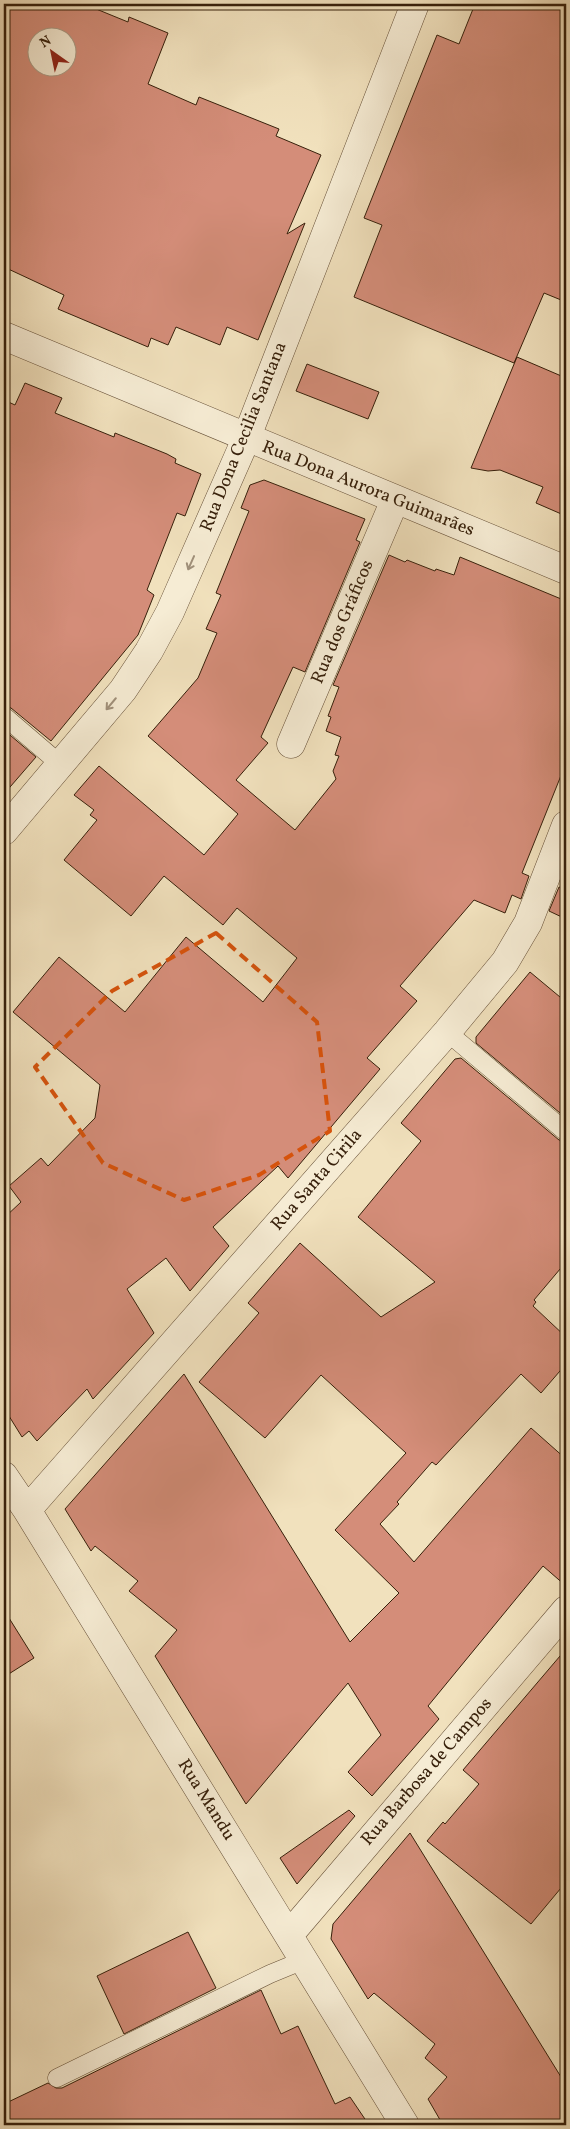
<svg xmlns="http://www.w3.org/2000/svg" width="570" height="2129" viewBox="0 0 570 2129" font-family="Vollkorn,serif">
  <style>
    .building { fill: #d48d79; stroke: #37200b; fill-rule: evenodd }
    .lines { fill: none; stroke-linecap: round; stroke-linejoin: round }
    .service-casing { stroke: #665038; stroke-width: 19 }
    .minor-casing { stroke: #665038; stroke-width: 29 }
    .service { stroke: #f6ecd4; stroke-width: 18 }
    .minor { stroke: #f6ecd4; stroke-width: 28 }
    .oneway { stroke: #a0907a }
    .marked { fill: none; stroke: #d6530c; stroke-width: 4; stroke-dasharray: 10 6; stroke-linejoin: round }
    .labels { text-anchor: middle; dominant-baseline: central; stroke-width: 4; stroke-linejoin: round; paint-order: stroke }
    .street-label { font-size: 18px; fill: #37200b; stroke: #f6ecd4 }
  </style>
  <rect width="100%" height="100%" fill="#f1e1bd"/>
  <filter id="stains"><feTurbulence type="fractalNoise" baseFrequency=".004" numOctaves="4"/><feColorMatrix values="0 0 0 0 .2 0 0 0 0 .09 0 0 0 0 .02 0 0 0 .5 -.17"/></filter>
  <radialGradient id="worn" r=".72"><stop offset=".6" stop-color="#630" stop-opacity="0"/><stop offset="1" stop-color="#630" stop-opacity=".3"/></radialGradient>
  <path class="building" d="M4 4H84L128 22 129 17 168 33 148 84 196 105 199 97 279 129 276 136 321 155 287 234 305 223 258 340 227 327 220 345 176 327 168 345 151 338 148 347 58 309 64 295 4 267ZM38 38H68V68H38Z
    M475 4H566V302L544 293 514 363 354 297 382 225 364 218 437 35 459 44Z
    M517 357 566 378V516L536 503 543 487 500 470 488 471 471 468Z
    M307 364 379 392 368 419 296 391Z
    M25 383 62 398 55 413 114 437 115 433 167 454 176 459 175 463 201 474 185 516 177 513 147 590 154 595 138 635 51 741 11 708 4 706V400L15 405Z
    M264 480 365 519 356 540 360 542 305 672 293 667 261 737 268 743 236 780 295 830 336 779 333 771 339 756 335 755 341 737 326 731 331 717 328 716 339 687 333 685 389 555 405 562 407 560 435 571 436 569 454 575 460 557 566 601V763L522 873 529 876 521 899 512 895 505 913 474 900 400 986 417 1001 367 1058 380 1069 288 1178 278 1166 213 1227 229 1246 190 1291 166 1258 127 1289 154 1333 93 1399 87 1389 37 1441 29 1431 22 1437 4 1408V1218L21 1202 9 1186 41 1158 48 1166 95 1118 100 1085 13 1012 59 957 125 1012 186 937 263 1002 297 958 237 908 223 925 164 876 131 916 64 860 97 820 90 815 94 810 74 795 99 766 204 855 238 814 148 736 198 678 217 633 206 629 221 595 216 593 249 511 241 508 250 485Z
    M4 730 36 757 4 794Z
    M559 887 566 889V919L549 911Z
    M530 972 566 1002V1118L476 1043V1037Z
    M461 1058 559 1140 566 1142V1262L534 1300 536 1302 533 1306 566 1337V1364L541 1393 521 1374 436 1465 432 1462 397 1502 399 1504 380 1524 414 1562 531 1428 566 1459V1586L543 1566 428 1706 439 1719 372 1796 348 1772 381 1735 348 1683 246 1804 155 1656 177 1630 129 1591 138 1581 95 1546 91 1551 65 1509 184 1374 350 1642 399 1593 335 1530 406 1453 321 1375 265 1438 199 1382 259 1313 248 1303 300 1243 381 1317 435 1282 358 1217 421 1141 401 1123 455 1059Z
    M4 1610 34 1658 4 1677Z
    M566 1649V1882L531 1924 427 1841 443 1822 445 1824 479 1784 463 1770Z
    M349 1810 355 1816 297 1884 280 1858Z
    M410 1833 566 2085V2125H443L428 2099 447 2077 425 2058 435 2044 374 1993 368 1999 331 1939 333 1924Z
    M188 1932 216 1988 124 2034 97 1976Z
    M261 1990 281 2034 298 2026 335 2104 350 2097 369 2125H62L56 2124 52 2125H4V2104L48 2083 56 2088H62Z"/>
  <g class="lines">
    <g class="service-casing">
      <path id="service" d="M4 716 60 764
        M447 1032 566 1132
        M57 2078 270 1974 304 1960"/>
    </g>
    <g class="minor-casing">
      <path id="minor" d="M4 336 566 570
        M291 744 395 500
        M4 831 123 690 149 651 170 612 246 439 415 4
        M4 1476 27 1510 405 2125
        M27 1510 447 1032 505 962 528 923 566 825
        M289 1935 566 1610"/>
    </g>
    <use href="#service" class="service"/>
    <use href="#minor" class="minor"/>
  </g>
  <defs><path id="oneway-shaft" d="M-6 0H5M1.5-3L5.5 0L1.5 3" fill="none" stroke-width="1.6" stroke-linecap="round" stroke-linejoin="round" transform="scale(1.25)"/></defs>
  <g class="oneway">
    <use href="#oneway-shaft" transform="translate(191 563) rotate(114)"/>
    <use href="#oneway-shaft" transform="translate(111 704) rotate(130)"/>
  </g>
  <path class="marked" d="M216 933 317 1022 330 1131 259 1175 184 1200 103 1163 35 1067 112 991Z"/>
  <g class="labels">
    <g class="street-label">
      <text transform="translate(244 437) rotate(-68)">Rua Dona Cecilia Santana</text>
      <text transform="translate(368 489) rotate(22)">Rua Dona Aurora Guimarães</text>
      <text transform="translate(343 622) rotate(-67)">Rua dos Gráficos</text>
      <text transform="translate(317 1180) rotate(-49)">Rua Santa Cirila</text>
      <text transform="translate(427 1772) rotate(-49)">Rua Barbosa de Campos</text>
      <text transform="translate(206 1800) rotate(58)">Rua Mandu</text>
    </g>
  </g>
  <rect width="570" height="2129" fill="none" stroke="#f1e1bd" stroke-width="20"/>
  <rect x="5" y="5" width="560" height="2119" fill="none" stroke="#37200b" stroke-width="2.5"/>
  <rect x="10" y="10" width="550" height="2109" fill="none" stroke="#37200b"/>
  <g transform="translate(52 52) rotate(327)"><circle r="24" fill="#f6ecd4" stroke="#aa9a84"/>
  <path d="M0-4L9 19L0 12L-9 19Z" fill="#8f2418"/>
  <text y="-8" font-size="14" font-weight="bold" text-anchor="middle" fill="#37200b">N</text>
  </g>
  <rect width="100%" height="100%" filter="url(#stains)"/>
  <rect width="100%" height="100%" fill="url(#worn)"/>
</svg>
